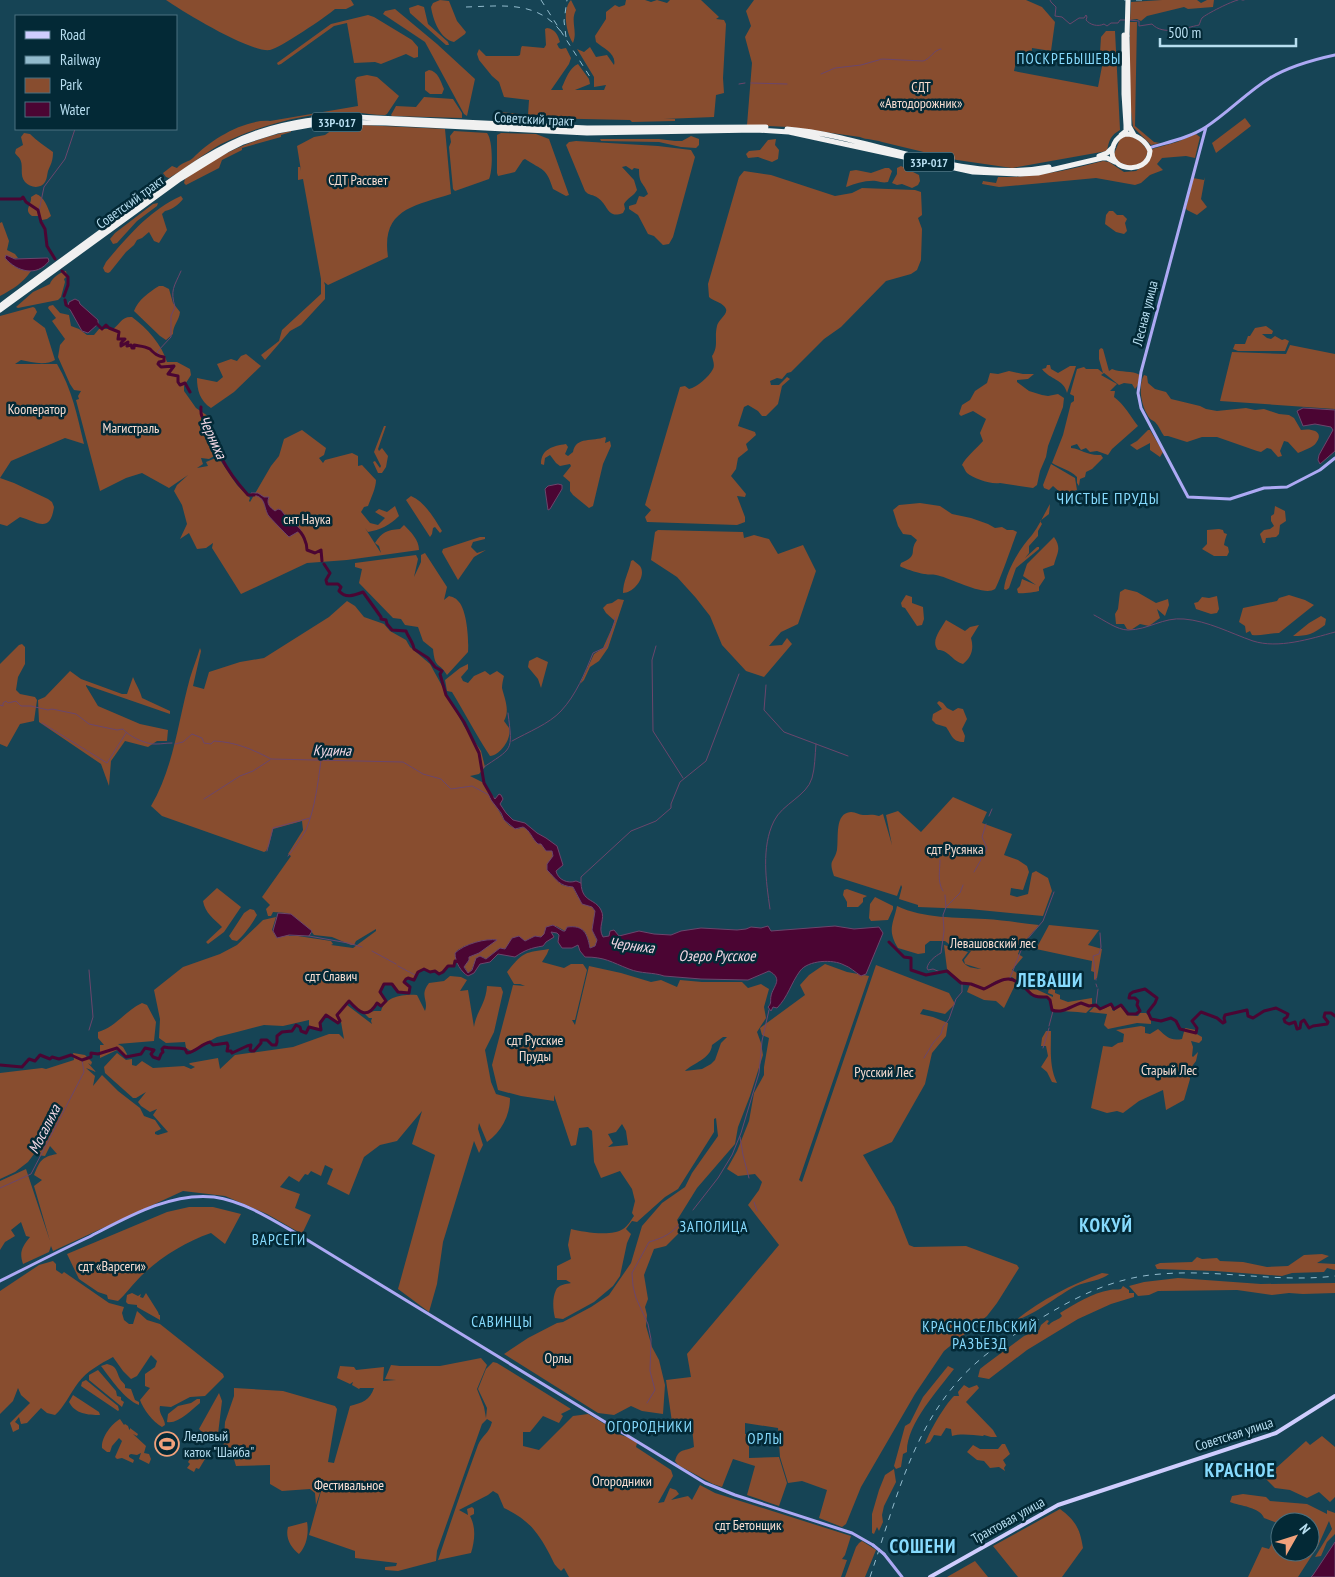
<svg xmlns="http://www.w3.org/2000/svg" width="1335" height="1577" viewBox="0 0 1335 1577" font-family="'PT Sans Narrow',sans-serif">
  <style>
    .green { fill: #884d2f; fill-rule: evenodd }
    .water { fill: #4b0533; stroke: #6b466c }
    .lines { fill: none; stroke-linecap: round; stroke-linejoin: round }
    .stream { stroke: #6b466c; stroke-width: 1 }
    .river { stroke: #4b0533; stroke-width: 3 }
    .secondary { stroke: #ada9f4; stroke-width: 3 }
    .primary { stroke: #cfcdfe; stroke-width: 4 }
    .highway { stroke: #f0f0f0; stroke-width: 5 }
    .rail { stroke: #92bbcd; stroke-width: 1; stroke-dasharray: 6 6; stroke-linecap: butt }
    .secondary-bridge { stroke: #ada9f4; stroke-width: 3 }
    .highway-bridge { stroke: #f0f0f0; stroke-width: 5 }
    .labels { text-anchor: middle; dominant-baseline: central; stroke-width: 5; stroke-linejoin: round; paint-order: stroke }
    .shield { fill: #032936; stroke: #81a8b8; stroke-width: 1 }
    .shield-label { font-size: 12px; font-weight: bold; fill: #b7def0 }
    .park-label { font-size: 14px; fill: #f8ddd1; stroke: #032936 }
    .street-label { font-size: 14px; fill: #b7def0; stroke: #032936 }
    .poi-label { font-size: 14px; fill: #b7def0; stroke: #032936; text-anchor: start }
    .neighbourhood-label { font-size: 15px; letter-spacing: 1px; fill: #86dafd; stroke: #032936 }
    .water-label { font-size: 15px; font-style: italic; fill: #f3d8e5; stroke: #032936 }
    .quarter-label { font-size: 16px; letter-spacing: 1px; fill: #86dafd; stroke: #032936 }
    .district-label { font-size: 19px; font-weight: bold; letter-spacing: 1px; fill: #86dafd; stroke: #032936 }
  </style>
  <rect width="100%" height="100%" fill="#164455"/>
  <path class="green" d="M166 0H351L354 5 346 9H335C326 17 280 48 270 50 251 53 183 12 166 0Z
    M440 0 449 1 457 21 466 32 465 34 454 42C440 39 433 20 431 7L433 3Z
    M571 0 576 10C570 21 578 31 573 43 566 33 562 9 571 0Z
    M626 0H645L651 2 657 0 667 3 670 0H701L719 17 716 19 724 20 726 24 723 78 724 93 716 95 714 117 664 119H675V121L632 122 630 120 536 118 533 121 498 115 500 112 528 115 529 100 504 97 499 82 492 76 479 60 477 54 479 49 486 56H518L520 55 521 48 522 46 544 48 546 45 545 29 547 28C555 29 558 35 560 42L557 44 559 48 561 49 566 48 571 58 569 64 551 90H563L562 87C566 79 569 68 578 64L589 79 590 84 575 90H604L606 85 594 87V77L577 49 584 52 590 47 596 57 607 55 614 65C617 54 603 48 596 42L595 36 606 19V12L615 5 619 7 625 5Z
    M754 0H1026L1042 7 1055 22 1051 51 1032 48 1031 58 1017 57 1014 71 1098 87 1104 56 1100 53 1101 37 1106 31H1115L1120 130C1111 135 1109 140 1107 151L1012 168 957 160 882 142C874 139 867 140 860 137L789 127 747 125 752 63 745 37 751 26 746 11Z
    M1162 0H1197L1201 3 1207 0H1214L1213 7 1188 9 1184 7 1147 16 1141 21 1137 19 1130 20 1131 2Z
    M418 5 424 7 428 24 448 42 449 45H446L410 13 409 8Z
    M395 9 437 44 475 79 467 116 464 114 425 42 383 14 385 11Z
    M368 15 374 17 412 40 418 47V57L414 58 406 54 381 64 375 62 354 63 347 23 334 26 281 64 278 65 277 63 331 24Z
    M1130 22H1137L1135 126 1154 142 1160 143 1151 145 1133 127 1129 95Z
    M429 70C438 71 441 82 444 89L442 94H430L425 90V72Z
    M367 75 377 77 399 96 387 114 385 115C374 115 364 113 354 112 312 111 259 125 221 144 203 154 187 168 169 178L166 177 163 173 172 166 177 168C182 162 189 162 193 158 210 140 244 119 270 121L358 106 355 80 357 77Z
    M424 97 453 99 462 113V118L392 116 391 115 396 106 416 107Z
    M1245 118 1251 126 1216 153 1212 143Z
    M361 125 445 129 451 194C414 206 381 209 388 257L328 285 324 282 325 285V299L301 325 290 331 265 360 261 355 279 341 282 330 321 294V279L303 179 298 180V167H300L301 171 297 146 314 137 325 135 332 130 342 129Z
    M291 131V132L281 135V137L242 148V150L222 160 219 168 186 185 184 183 185 179C216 155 252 139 291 131Z
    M454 131 487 133C493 140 493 170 489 179L455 191 453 189 449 147 451 142 450 136Z
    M24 133 30 134C37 141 45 146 53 152 53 161 51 164 48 171 47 175 47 179 45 182 41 189 30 188 25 182 19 175 24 166 20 159 19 157 16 155 15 153L16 149 23 145 21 137Z
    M501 133 536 134 549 139 569 195 566 196 553 189C546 167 543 171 525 159L523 160 515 172 498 176 497 173V135Z
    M1196 134 1200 137 1195 158 1186 156 1162 158 1157 164 1163 170 1150 175 1141 183 1135 185 1096 178 999 187 982 184 983 181 996 183 998 177C1034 178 1068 170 1103 161L1109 162 1124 172 1136 171 1148 162 1152 149 1177 142Z
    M691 136 699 139V145L696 148 681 147 659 142 601 141 600 139H659L675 141H682Z
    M1126 136C1137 136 1142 143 1148 151L1144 162 1131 167 1116 161 1114 154 1120 139Z
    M776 139 775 145 779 150 778 159 772 162 758 157 748 158 746 154 749 151 760 150 768 140Z
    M576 141 658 146 691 150 695 157 673 237 669 244 663 245 654 236 648 234 638 215 629 209V206L636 204 639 196 644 197 648 194C643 181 639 185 639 169L634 168 632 170 626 166 622 167 634 180 637 190C634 196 627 198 624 204L625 209 623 213C607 219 609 206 598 198 593 194 589 196 585 191L566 145 569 142Z
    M901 166 919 175 920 181 918 185 912 188 902 184 897 185 892 183 897 174V168Z
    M885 168H889L892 171 888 182C883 183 881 182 876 181 866 180 855 184 846 187L850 171 856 170 871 173Z
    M744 171 771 175 835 196 852 193 862 188 915 190 921 192 922 215 918 218 922 229 921 260 917 270 911 274 886 281 841 327 824 339 791 372 787 373 782 379 777 378 770 381 771 385H779L787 377 790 379 782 386 778 404 766 416H762L758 411 748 405 744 407 738 426 755 432 756 435 746 444 748 450 738 458 736 469 731 476 746 494 745 497 737 496 745 517V522L737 525 647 522 645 517 651 510 645 505 680 387 685 386 689 389C697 387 709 377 713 369 715 365 713 361 712 356 719 346 714 338 717 326 718 320 728 314 726 309 724 303 713 301 709 297L708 284 739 177Z
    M1205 177 1201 199 1207 207 1197 215 1187 210 1186 208 1193 178 1204 180Z
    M36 194C44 196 48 208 51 216L47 219 42 220 38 216H32C23 210 32 205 31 197Z
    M181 196 183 199C178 205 173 209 165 211L162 214 167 230 159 243 154 241 149 232 142 238 137 240 134 245 126 252 110 272 108 273 105 272 103 268 106 262C127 237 150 210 181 196Z
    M158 203 157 206 137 221 117 243 113 244 110 239 115 233 153 204Z
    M1109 211H1113L1117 215H1123L1127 219 1125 223 1127 231 1124 234 1116 232 1105 224 1106 215Z
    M2 222 9 241 7 250 15 254 18 258 13 259 9 256 10 263 19 269 31 271C23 283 13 289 0 296V223Z
    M66 271 67 276 64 279 65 282 61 297 58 300 18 308 16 307 33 292 50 284C51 279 60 272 66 271Z
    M159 286H163L169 289 173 303 180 312C179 321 173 325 173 334L166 340 160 336 134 311C138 300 149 292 159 286Z
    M53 305 60 313 69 315 71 326 79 329 87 335H94L99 329H113C120 324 122 316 132 317 147 328 162 345 167 362H177L190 369 191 375 184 386V391L196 408 208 416 217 440 216 455 209 459 201 458 203 464 197 468 208 466 206 462 218 457 237 485 250 498 249 501 250 502 271 466 279 456 284 439 302 430 326 448 324 455 319 458 323 463 325 460 352 453 358 456V466L362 465 376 480C376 488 371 498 368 506L364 507 361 512 370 523 378 525 385 518 375 512 379 509 387 512 395 506 399 516C390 525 380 530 368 532L365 528 381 553 379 546 375 543C382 532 387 530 400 529L404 525C411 532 419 540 419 550L347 560 307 563 241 594 212 548 213 543 206 548 197 549 189 533 180 539 187 524 182 505 174 491 177 485 188 475 169 488 142 473 126 478 100 491 76 400 79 399 78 396 81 391 74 390 70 384 58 357 60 345 65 339 52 321 56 318 48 308 49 306Z
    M33 307 35 308 37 312 33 319 45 328 55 360C45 366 31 362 21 360L15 364H57C72 389 77 415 84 444L65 438 11 461 0 478V316Z
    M1266 326 1273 331 1272 334H1262L1267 338 1271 339 1275 336 1282 340 1285 339 1289 341 1285 351H1238L1233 349 1235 344H1245L1248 336H1250L1255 328Z
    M1290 345 1335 354V409L1220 401 1232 352 1286 354Z
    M1101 348 1103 349 1109 371 1112 369C1121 373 1132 370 1140 375L1138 385 1135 389 1132 384 1124 383 1119 385 1104 373 1101 375 1117 384 1110 391H1115L1114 397C1124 404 1131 417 1138 426L1112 449 1108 455 1097 451 1090 452 1086 448 1081 450 1077 444 1071 446V448C1082 449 1087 456 1101 455L1103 458 1092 469 1086 472 1085 477 1080 479 1079 486 1077 483V477C1070 470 1060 468 1052 463L1063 435 1071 403 1074 401V396L1070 394 1077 369 1084 367 1086 369H1098L1103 373 1099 359V350Z
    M246 354 261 366 234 392 211 408C200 401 197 390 197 378L217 382 223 377 217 364 231 359 237 361 241 356Z
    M1047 365H1050L1051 369 1058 373 1070 366H1076L1067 393C1064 379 1050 380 1042 369L1046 368Z
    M1009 371 1023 374H1034L1028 379 1017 380V382L1029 391 1042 395 1048 396 1058 394 1064 398 1063 407 1048 446 1046 457 1040 471 1037 485 1033 488 1000 483C991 485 973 478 967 473 965 471 964 467 962 465 965 458 977 448 983 441L980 433 986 419 973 411 961 416 959 414 962 405 970 400 975 391 987 383 990 373 998 374Z
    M1144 375 1147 376 1148 383 1155 389 1166 392 1171 399 1200 406 1206 409 1217 411 1246 408 1255 410 1264 409 1279 414 1289 415 1294 418 1301 430C1311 428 1325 431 1316 443 1314 447 1302 451 1298 453L1288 442 1284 441 1280 451 1282 456 1278 457 1271 449 1267 448 1261 452 1257 451 1217 437H1202L1187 442 1168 436H1164C1161 432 1159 426 1155 422 1152 420 1149 419 1147 414 1141 404 1138 385 1144 375Z
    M384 426H386L378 449 379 451 382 448 388 456 386 467 382 473H378L373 462 375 461 380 468 381 466 374 452Z
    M1148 430H1150L1163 452 1160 457 1150 450V443L1137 450 1130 445 1137 441Z
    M605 437 606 438 605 443 610 441 611 446 603 464 593 506 589 508 573 495 570 491V482L563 476 571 466 570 464 560 466 556 463 550 455 545 458 544 465 541 464C541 449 553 446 566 444L568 447 565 454 568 456 573 452C576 436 593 442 605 437Z
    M1051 464 1075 478 1077 490 1062 494 1053 486 1049 490 1044 488 1043 485Z
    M0 478 14 483 48 499 52 502 54 507C50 535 36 521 20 517L7 526 0 524Z
    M411 496C425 502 434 518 442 531L440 533 435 527 433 528 432 534 430 537 406 500Z
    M920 503 940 506 952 514 971 518 988 524 995 528 1002 527 1007 530H1013L1017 532C1014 540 998 586 995 589 984 597 949 577 936 575 932 574 929 575 925 574 921 574 902 568 900 566L901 563C920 555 908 552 917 540L911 535 903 534 898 526 893 510 899 505Z
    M1050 504 1049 514 1040 521 1042 524 1038 531V536L1029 546V553L1025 558 1037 547H1039V549L1016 568 1009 588 1006 590 1004 589C1006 571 1020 548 1032 535 1039 526 1044 514 1050 504Z
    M1275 506 1285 511 1286 521 1280 525 1279 534 1276 537 1266 538 1265 543H1263L1260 534 1264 530 1270 529 1274 526 1271 521V516L1274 514Z
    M1219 529 1223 530 1224 533 1227 534 1225 540 1224 545 1228 547 1229 552 1227 556H1214L1202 549 1207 544V530Z
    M658 530 743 532 744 538 754 535 769 539 778 554 803 545 816 571 798 624 781 632 769 646 782 645 787 638 792 644 764 677 746 671 722 645 710 616 696 598 677 577 651 560 655 532Z
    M480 537H485V539L473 542 471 547 477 553 486 550 474 557 458 580 442 552 443 549Z
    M1054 537C1062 549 1057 553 1054 565L1043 569 1045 578 1039 587V591C1036 592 1021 594 1018 593L1017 589 1020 586 1022 579 1036 585 1023 576 1027 564Z
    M425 553 447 587 444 600 449 596C453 597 456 598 459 602 467 611 469 640 468 652L447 675C439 661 435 670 433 649L423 641 418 627 405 625 401 619 393 618 359 583 362 569 355 567V563L416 555 418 559 414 577 421 562V555Z
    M633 560C635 562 638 564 640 566 647 576 634 593 623 593 623 581 629 572 631 561Z
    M1125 589 1137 592 1156 603 1168 599 1169 605 1165 616 1157 609 1160 618 1149 626 1140 624 1131 630 1127 629 1124 624H1116L1115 614 1118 609 1120 592Z
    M906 595 912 597V603L923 607 924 619 922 625 917 626 905 608 902 607 901 603Z
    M1289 595 1305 600 1314 605 1279 633C1270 633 1263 636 1252 635L1250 631 1246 633 1245 626 1239 622 1243 608 1277 601 1279 598Z
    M1217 596 1219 609 1217 613 1211 614 1196 609 1194 603 1198 602 1202 597 1209 598Z
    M618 599 624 600 608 648 599 661 590 667 584 680 580 684 594 654 603 648 615 621 606 613 603 608 607 604 612 603Z
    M347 601 355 606 364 617 384 624 390 631 406 640 410 647 430 664 464 726 481 751 485 767 479 774 470 776 484 783 491 794 490 795 504 820 510 826 518 829 523 827 527 828 538 844H541L552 851 553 856 547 870 562 885 573 887 578 897 592 907 595 911C595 922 590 930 597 940L595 946 590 948C588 933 584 925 567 927L565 931 556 926 541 937 535 936 525 941H511L505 949 500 948 486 959 483 957 475 962 470 973H468L464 966 469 960V957L479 953 496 939C483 942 465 942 455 953L457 961 455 962 454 966H448L443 972 439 974 435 971 430 972 424 969 418 972 414 980 406 979 405 983 410 987 409 993 398 992 392 984H384L380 992 386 1001 381 1006 377 1003C367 1020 359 1012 349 1002L347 1005 372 1024 371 1021 372 1018H369L365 1014 374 1011H381C385 996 404 994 417 995L425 1011C429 1000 419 996 429 983L444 981 450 976 461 977 467 980 460 991 468 990 474 1027C476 1012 486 1004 487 986L501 987 503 992 494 1032 485 1050 491 1082 496 1094 510 1098C510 1116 501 1132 487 1142L479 1123 478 1129 483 1145 479 1153 474 1141 443 1242 437 1284 429 1312 398 1289 435 1155 412 1144 422 1111 397 1141 380 1145 364 1157 349 1195 327 1184 333 1169 325 1165 321 1176 311 1171 308 1175 305 1174 299 1182 289 1176 280 1187 300 1194 295 1208 311 1215 302 1234 267 1214 225 1196 183 1191 53 1251 51 1246 49 1252 23 1264C19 1252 22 1247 30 1237L26 1236 21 1222 11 1230 15 1236 5 1242 0 1250V1181L26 1169 50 1241 34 1186 42 1180 34 1175C40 1161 41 1157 57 1154L50 1146 45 1156 36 1155 40 1146 28 1162 15 1172 0 1179V1073L42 1068 46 1069 74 1060 73 1053 85 1055 92 1062 91 1065 88 1063 96 1072 86 1068 95 1076 93 1086 102 1075 118 1091 140 1108 144 1116 155 1120 161 1129 155 1132V1134L158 1135 168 1132 153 1115 157 1109 150 1112 141 1106 138 1102 146 1092 136 1098H133L105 1073 104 1067 117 1053 126 1060 132 1059V1065L136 1066 142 1061 153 1068 184 1066 191 1069 195 1067 189 1064 190 1063 218 1058 220 1069 235 1055 293 1047 329 1034H339L344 1039 341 1022H335L332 1018 326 1015 320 1023 321 1030 309 1027V1020L283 1026 264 1025 237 1032 217 1037 191 1051 186 1048 185 1042 166 1043 159 1038 160 1019 154 990 183 967 220 954 237 945 263 920 276 917 272 930 277 938 287 932 289 936H298L331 941 333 944 331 945 353 948 376 931V929L356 941 354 945H351L332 937 314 935 311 931 299 927 297 920 287 913 273 912 271 916H268L266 909 270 905 262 897 291 856 288 854 303 830 302 821 273 829 269 845 266 851 264 852 162 816 151 806C174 767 178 721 190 678 193 668 197 658 200 648L201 651 193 686 204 689 209 672 240 662 264 658 329 617Z
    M1321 616 1326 619 1325 625C1313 634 1308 636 1293 636L1309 623Z
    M946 620 965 631 970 627 979 625 971 638C974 648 972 657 963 664 952 661 949 650 938 650 930 641 941 629 946 620Z
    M22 644 25 647V664L18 677 16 690 20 694 35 697 37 700 34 721 20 724 7 747 0 744V664L19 645Z
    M537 657 548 662 541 688 538 679 528 667 529 661Z
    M468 664V669L461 677 463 681 468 683 474 676 485 671 490 675 497 671 504 676C503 680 502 684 502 688 505 700 510 710 504 721 506 724 508 726 509 728 512 739 500 755 490 756 476 735 465 713 452 692L447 691 445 680 460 668Z
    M70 671 81 679 122 694H127L133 677C136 685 140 690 142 698L170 711V714L86 685V686L98 706 140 724 168 730 167 741H157L148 747 125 741 111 761 109 786 101 764 39 722 38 700 45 697Z
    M939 701 943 703 947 708 953 711 958 708 963 709 967 719 962 729 965 736 964 742C952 742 952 735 946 727L936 724 932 720 933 714 942 709 937 703Z
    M953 797 987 812 982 823 1012 834 1004 855 1018 860 1027 866 1029 872 1023 890 1011 888 1010 895 1017 897 1028 894 1032 873 1036 871 1048 878 1052 891 1043 916 969 909 918 907V905L899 899 902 887 901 885 897 896 834 876C828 859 834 863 837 850 839 838 834 813 851 812 856 812 859 815 863 815 869 815 873 814 879 816L883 814 892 845 886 815 898 811 921 832Z
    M217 888 241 907 224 932 208 944 206 942 222 927C214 919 205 913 203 901Z
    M847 889 867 896 863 898V902L858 907H847V902L843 895 844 890Z
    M875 897 893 906V909L888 920 871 921 869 918 870 904Z
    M897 906C924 919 956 917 985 919 1003 920 1021 923 1039 925 1031 935 1022 942 1018 954L1023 957 1012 970 1020 975 1017 981 1012 977 996 981 984 988 970 983H963L960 981 947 969 944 945 968 952 962 960C966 968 973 968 981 969L965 964 964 960 971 951 949 944 945 941H930L925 945V953L918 954 898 948C887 930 893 925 897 906Z
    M250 909 254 910 257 915C252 924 245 934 237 941L232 940 229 936 244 913Z
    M1049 925 1099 930 1088 945 1102 949 1097 978 1094 980V972L1091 971 1092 961 1036 949Z
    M549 949 547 954 542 962 564 968 571 964H583L587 970 575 1020H572L575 1025 589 966 621 973 651 982 661 980 677 987 680 980 702 982H742L748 988 761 984 769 989 764 1007 766 1018 757 1032 761 1043 763 1055 750 1096 738 1127 735 1144 697 1188 679 1217 677 1220 683 1229 666 1246 654 1249 644 1275 648 1299 645 1307 647 1315 646 1326 652 1347 659 1360 665 1385 663 1414 642 1411 631 1406 614 1415 598 1413 504 1354 528 1338 557 1323 563 1322 591 1307 609 1295 631 1263 642 1226 662 1203 685 1187 692 1173 718 1136 716 1118 714 1119V1132L678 1189 665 1197 637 1222 632 1221 626 1229 631 1234 627 1243 620 1276 613 1286 594 1302 563 1319 555 1318C553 1310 552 1298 556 1290 558 1285 566 1284 571 1283L566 1280H557V1266L571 1259 568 1245 571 1229C583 1232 612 1237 623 1229 628 1226 631 1220 634 1216L632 1213 635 1201 632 1189 620 1171 601 1178 594 1162 592 1131 588 1127 579 1128 576 1145 571 1146 554 1095V1101L521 1096 498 1090 492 1065 513 985 525 986 520 984H514L507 972C524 951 524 953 549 949ZM723 1037H727L721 1043 715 1060 711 1064 702 1069 685 1071C693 1063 711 1059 712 1045ZM622 1124 626 1131 628 1145 608 1147 613 1143 608 1134 616 1132Z
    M825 964 847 972 869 976 799 1180 802 1182 876 965 949 993 955 1004 945 1014 923 1009 920 1014 933 1017 948 1023 946 1036 932 1053 925 1084 892 1142 863 1155 894 1207 909 1245 914 1247 966 1246 1017 1265 1019 1268 997 1303 987 1316 944 1351 915 1394 861 1487 846 1524 842 1527 819 1518 827 1490 802 1481 788 1483 780 1457 778 1428 745 1423V1434L749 1435V1458L779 1457 787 1483 779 1506 747 1495 755 1466 733 1459 722 1487 713 1484 678 1465 675 1461C679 1448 683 1452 694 1447L692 1428 672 1422 666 1380 691 1377 687 1354 779 1245 748 1205 759 1190 762 1182 755 1174 738 1176 727 1169 737 1151 749 1121 754 1093 764 1075V1067L769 1038 762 1035 760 1028 805 995 800 985 809 975Z
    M1012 980 1016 983 1004 1008 996 1001 984 1000 967 992 970 984 984 990 1004 980Z
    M1027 985 1053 997V995L1048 993 1049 988 1055 990V993L1060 995V999L1068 1002 1092 998V1007L1086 1013C1075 1011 1063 1012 1053 1010L1051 1000 1046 996C1037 998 1031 996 1026 988Z
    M142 1003 147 1005 156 1022 154 1041 118 1044 123 1047 127 1054 125 1057 117 1050 100 1058V1045H104L98 1038V1032C116 1027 126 1010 142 1003Z
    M1109 1006H1112V1010L1114 1011 1119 1007H1122L1127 1015 1138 1016 1140 1013H1146L1151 1019V1024L1137 1023 1108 1029 1104 1025 1107 1014 1089 1012 1094 1007 1103 1009Z
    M1141 1026 1145 1027V1033L1150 1034 1158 1029C1167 1037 1170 1041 1182 1039L1185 1028 1196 1030 1195 1033 1202 1037V1040L1199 1043 1191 1041 1193 1047 1192 1056 1193 1057 1198 1052 1196 1061 1190 1069V1079L1184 1100 1166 1110 1163 1090 1139 1101 1123 1113 1117 1111 1107 1113 1091 1108 1103 1046 1112 1047 1118 1043 1123 1042 1124 1034 1116 1030Z
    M1046 1031H1051C1051 1050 1049 1066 1057 1083L1052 1082 1047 1072 1041 1067 1048 1056 1046 1046H1041L1042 1038Z
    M189 1207H213L241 1214 225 1244 211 1233C185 1242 161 1257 141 1276 133 1284 125 1295 118 1301L108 1299 107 1295 98 1292 79 1279 67 1254 167 1212Z
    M1322 1254 1329 1256 1317 1263 1335 1264V1270L1327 1268 1324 1272 1292 1273 1282 1276 1215 1271 1157 1269 1155 1265 1160 1263 1192 1262 1197 1257 1202 1259 1217 1258 1220 1261 1243 1262 1267 1267 1288 1266 1304 1255Z
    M53 1261 56 1264V1270L62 1274 64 1272 109 1303 124 1307 122 1313 124 1320 129 1324H133L137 1311 147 1320 160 1324 223 1374 224 1377 205 1396 190 1397 171 1407 160 1406C158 1414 165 1418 165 1425L162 1427C153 1422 143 1409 140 1400L150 1388 145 1386V1374L155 1367 157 1361 151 1355 137 1376 131 1379 123 1371 113 1357C100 1364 87 1371 78 1383 71 1392 63 1409 55 1415L47 1413 41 1408 27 1423 21 1424 19 1417 15 1422 19 1425V1429L13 1432 10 1423 30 1403 21 1395 18 1388 13 1401 0 1414V1291L39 1265Z
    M1102 1273 1109 1274C1103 1280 1085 1282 1076 1286 1058 1295 1035 1315 1016 1320 1042 1299 1071 1285 1102 1273Z
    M1178 1278 1261 1284 1335 1283V1293L1303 1294 1289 1293 1272 1295 1237 1290 1158 1291 1149 1295 1138 1296 1129 1286 1144 1282Z
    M1123 1286 1129 1290V1293H1134V1297L1111 1304 1078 1319 1027 1350 989 1379 978 1377 980 1369 985 1365 1024 1336 1039 1330 1041 1325 1047 1320 1049 1321 1047 1324 1049 1325C1053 1320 1059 1320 1062 1316L1060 1313C1075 1304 1092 1293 1110 1290 1114 1289 1117 1290 1121 1289Z
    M132 1293 138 1296 141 1294 140 1297 143 1298 146 1293 158 1312 159 1315H160V1320L137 1307V1305L128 1304 126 1302 127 1295Z
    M481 1358 487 1365 477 1389 484 1407 486 1418 487 1408 478 1389 486 1369 493 1362 497 1363 571 1409 561 1414 563 1416 559 1423 543 1416 530 1432H523V1446L539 1450 573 1416 588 1414 618 1432V1434L627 1437 637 1443 636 1447 671 1470 673 1476 658 1503 664 1502 670 1488 676 1490 679 1494 671 1500 688 1496 692 1500 700 1485 715 1493 851 1536 845 1555 842 1559 847 1560 841 1577H569L564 1568 561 1571C553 1563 555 1565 550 1555 538 1532 528 1519 504 1508L498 1494 493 1491 488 1495 459 1510 468 1515 467 1509 472 1507 474 1509V1514L470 1516C476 1527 475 1540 471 1553L438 1560C451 1521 464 1483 478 1445 482 1435 489 1434 492 1422L487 1419 482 1424 437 1551 436 1561 398 1571 385 1570V1567L396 1566 397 1563 355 1558V1551L309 1535 324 1480 316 1505 315 1493 310 1489 282 1491 270 1484V1465L236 1466 233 1456 223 1454 225 1422 234 1396V1388L283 1391 335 1406 337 1409 328 1462 334 1463 350 1406C362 1403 370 1400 374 1388H360L359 1389 352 1385 353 1382 350 1384 337 1378 340 1366 354 1367 356 1370 384 1367 383 1381 396 1380 385 1379 391 1365 400 1366H440Z
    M107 1364C117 1366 116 1371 120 1379 121 1381 124 1383 125 1385V1388L131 1389 135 1400 139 1402V1405C124 1399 111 1379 101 1366Z
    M948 1366 954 1369C938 1390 906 1425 907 1452L903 1454 901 1467 896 1469 894 1466 905 1426 910 1423 923 1397Z
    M98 1370 116 1391 117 1396 121 1397V1400L124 1402 122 1407 89 1380V1375Z
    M86 1380 118 1406 119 1410 118 1411 81 1386 82 1382Z
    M964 1385 969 1388 977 1385 979 1388 966 1402 993 1430 997 1437H991L984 1435 983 1436C973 1435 961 1433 952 1436L951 1429 946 1428 941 1436 934 1435 930 1442 925 1444C929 1432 944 1406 954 1396H959L958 1392Z
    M219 1393 222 1401 218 1434 209 1435 203 1433 199 1429Z
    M73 1395 99 1412 100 1415C88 1415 75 1414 69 1402Z
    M197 1399H200V1403C191 1410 179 1424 167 1422L168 1414 178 1406 191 1403Z
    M120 1419 124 1425 125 1424 128 1426 129 1429 130 1430V1428L138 1434 137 1436 133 1434 146 1446 144 1453 149 1454 151 1459 149 1464 139 1459 141 1453 137 1455 131 1454 129 1455V1457L134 1460 133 1463 122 1458 117 1459 115 1457 122 1441 119 1438 112 1446 110 1452H107L102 1448C101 1438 111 1424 120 1419Z
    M1322 1436 1335 1447V1497L1330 1502 1319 1492 1307 1498 1290 1490 1275 1488 1265 1478 1306 1441 1310 1445Z
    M1002 1444H1005L1010 1454 1003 1460 1006 1465 1004 1468 1005 1471 999 1467 990 1468 984 1461 977 1460 967 1452 973 1445 980 1449H998Z
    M197 1448 208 1454 199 1469 196 1468 194 1472 187 1468 190 1464 188 1462Z
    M894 1469 896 1482 884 1506 882 1515 883 1522 879 1531 877 1527 874 1534 872 1533V1514L879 1490 885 1475Z
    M1243 1494 1266 1497 1270 1501 1307 1504 1327 1514V1510L1335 1513V1534L1327 1542 1321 1556 1315 1557 1332 1529 1329 1521 1318 1546 1298 1577H1248L1262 1547 1269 1549 1280 1527V1552H1310V1522H1280V1524L1264 1518C1260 1507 1240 1506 1230 1502L1232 1496Z
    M1060 1509C1076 1521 1080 1529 1083 1548L1062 1577H1018L993 1546Z
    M307 1522C309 1532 307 1546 299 1554 291 1548 285 1538 288 1527Z
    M862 1541 876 1550 865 1577H845L856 1547 859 1543Z
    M975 1561 988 1577H947Z"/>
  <path class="water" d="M6 255 15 259 46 258H48L49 261C37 277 17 272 5 258Z
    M75 299 79 301 80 304 98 320V324L88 333 82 331 68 306 69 302Z
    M1303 408 1335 410V451L1320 464 1318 460 1319 455 1333 430 1331 427 1315 424 1303 426 1297 411Z
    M558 484 562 485V489L550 509 548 510 545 489 548 486Z
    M251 493H258L264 497H269C266 504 270 507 275 511L278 509 281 510 285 515 289 517 301 530 289 537C284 532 272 520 268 515 263 505 266 496 251 495Z
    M491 794 495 799 499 794 501 795 503 799 500 804 506 813 513 820 525 823 537 833 546 838 557 846 563 865 556 871C558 880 568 884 576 881L581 883C582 903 595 898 601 910 606 919 597 927 603 937L609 936 610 931 614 930 619 936 639 931 654 934 671 935 681 931 701 928 737 930 746 929 751 927 761 928 768 926 771 931 835 926 854 929 879 927 883 933 866 974 861 976C855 972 850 967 844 965 833 959 808 960 800 971 791 983 788 997 777 1008L773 1007 771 1011 768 1007C772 1003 770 1001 771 996 773 986 784 979 769 971L748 980 701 979 664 976C653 972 641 974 629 969 611 962 605 957 585 957L580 951 578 945 572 948H562L558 942 559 935 557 933 551 932 554 937 546 942 543 946C531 948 525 950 515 957L498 954 490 962 480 964 474 973 468 976C461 972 455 962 455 953 464 944 486 938 497 940L479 953 469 957V960L464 967 468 973 472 970 476 958 480 956 486 959 500 948 505 949 512 938 519 936 525 941 535 936 541 937 544 934 546 927 553 925 563 931H565L567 927C584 925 587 933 590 948L595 946 597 940 592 930 595 911 592 907 582 904 573 887C559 886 557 880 547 870V864L553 856 552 851H546L541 844H538C532 839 530 830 523 827L515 829 504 820 501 813 491 800 489 795Z
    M278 913 291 914 312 931 309 936 289 935 277 938 273 931Z
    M1335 1542V1577H1311L1313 1575Z"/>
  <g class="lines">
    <path class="stream" d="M1050 0 1051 2 1056 7 1055 16 1062 17 1070 24 1079 18H1084L1086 15 1087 17 1086 20C1090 25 1098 27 1104 24L1107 26 1111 23H1118L1120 20H1125
      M1242 0H1244
      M1129 20 1139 21V26L1152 24C1163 36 1185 28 1199 25 1200 23 1201 19 1202 18 1206 14 1232 1 1238 0
      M821 74 835 68 861 65 882 59 923 61C931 59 933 50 941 49
      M751 83 787 84
      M739 84 745 83
      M39 211 44 187 65 159 75 129
      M161 356 157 352 171 337V316L175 307C170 290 174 287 181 271
      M1094 615C1104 620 1117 630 1128 630 1148 630 1163 617 1184 619 1208 621 1230 633 1253 641 1278 649 1310 639 1335 632
      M656 646 652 660 653 731 683 778
      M766 685 764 710 784 732 848 756
      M0 705 3 706V703L6 701 8 703 16 701 21 706H31L48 710 52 709 76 714 89 724 117 730 123 729C128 736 147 745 156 744 162 744 166 743 172 743
      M42 723 107 763 126 733
      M512 741C528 732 549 724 561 711 576 695 585 673 593 653L606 647 616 617
      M175 744 183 742 192 734 202 738 204 743 211 744 214 741C235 742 252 749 271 759L403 762 423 774 441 779 451 789 472 786 489 795
      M481 769C513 747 513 753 508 713
      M204 799 240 776 253 771 270 760
      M989 816 992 809
      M267 851 273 828 310 818
      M985 852 987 848 982 837 986 824
      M288 856C294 848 301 839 306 830 315 808 318 783 321 760
      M940 860C940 870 937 882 943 891
      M974 872 982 858
      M581 883V877L631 831 656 821 671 808V804L680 782 706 761 739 674
      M945 895 946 907
      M770 909C766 881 761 847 774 821 782 804 807 796 812 778 815 768 815 755 816 744
      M309 936 348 943 362 947
      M372 951 396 964
      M398 966 415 975
      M940 972 933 969 928 970 927 968C928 962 935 956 941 953L944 931 943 915 946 907 960 893 963 885
      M1010 978 1024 943 1043 921 1054 892
      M1096 980 1093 956 1099 954 1101 947 1100 933
      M1096 984 1097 987
      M1096 1005 1098 989
      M1049 1026 1053 1011
      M89 1030 93 1017 89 970
      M1043 1048 1049 1028
      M924 1058 933 1043 941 1034 943 1027 949 1019 956 999 962 992V984
      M740 1137 743 1155 749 1178
      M0 1188 31 1174 84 1072 82 1060
      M754 1202 757 1211
      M693 1210 718 1178 732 1155 741 1133 759 1073 762 1041 769 1010
      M647 1403 655 1390 650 1371 651 1339 648 1324 636 1298 633 1286 632 1273 649 1242C663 1238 674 1233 682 1220"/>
    <path class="river" d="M0 199H21L23 197 26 202 38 210 41 222 45 229 47 246 55 259
      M62 271 68 277V285L64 296
      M65 300 66 305 71 308
      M96 323 102 329 106 325 109 328 119 332 118 339H125L121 343V346L128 342 127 346 131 345 132 348H134V345C139 346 145 346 150 349 155 354 157 356 164 357V361L159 362 158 364 161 367 174 366 168 374 178 376V382L180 385 185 383 190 392
      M201 407C200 422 206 417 211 427 215 436 217 447 221 457 228 471 238 484 248 495H254
      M297 529C303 533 307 543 307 550L315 553 321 550 322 561
      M324 564 330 573 326 580 327 584H338L341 587 339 591C346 599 355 595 363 592L381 617V619L386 620 387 624 392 630 406 631C408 637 413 642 414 649L428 658 435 667 442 671 440 674 446 695 464 722 479 753 484 783 492 797
      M889 942 904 957 911 958V970L926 975 947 971 961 983 971 984 984 989C995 984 1006 974 1017 982
      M1019 983C1032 991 1027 998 1047 997L1050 1000 1052 1010C1063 1014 1071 1006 1081 1003L1089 1006 1096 1005 1100 1009 1111 1004 1114 1009 1121 1005 1128 1014H1136L1140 1011 1137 1005 1138 1001 1135 998H1129L1130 994 1133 992 1145 989 1157 998 1155 1003 1148 1012 1151 1019 1161 1021 1171 1018 1176 1021 1180 1029 1196 1033 1197 1028 1192 1021 1201 1012 1217 1018 1223 1023 1225 1022 1224 1018 1225 1015 1247 1010 1248 1016 1253 1018 1264 1011 1276 1008 1288 1014 1287 1017 1284 1019 1285 1022 1289 1024 1295 1022 1297 1029 1300 1028 1301 1022 1304 1020 1309 1028 1313 1026 1327 1024 1328 1022 1324 1017 1325 1013H1331L1335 1016
      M0 1065 22 1067 29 1059 35 1061 40 1055 50 1059 52 1057 59 1059 71 1055 82 1060 91 1057V1053L98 1054 117 1048 126 1057 141 1054 145 1048 154 1050 151 1054 153 1057 159 1059 161 1054 163 1052 162 1049 164 1047C171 1049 177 1047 185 1049L187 1053C196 1052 201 1044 210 1042L213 1045 227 1043 228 1046 227 1051H231L232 1053 247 1046 251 1045 250 1050 251 1051H254L261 1043V1040H267L272 1045H276L277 1042V1036L282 1032 292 1031 296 1025 300 1027 301 1031 306 1033 309 1027 321 1030 320 1023 326 1015 338 1023 340 1021 337 1015 349 1001C359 1012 367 1020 377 1003L381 1006 386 1001 380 992 384 984H392L398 992 409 993 410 987 404 982 406 979 408 978 414 980 418 972 424 969 430 972 435 971 439 974 443 972 448 966H454L455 961 460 962V963"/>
    <path class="secondary" d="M1206 127 1141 372 1138 393 1141 408 1188 497 1230 499 1264 488 1287 487 1320 470 1335 458
      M1149 148C1168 142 1189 138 1206 127 1229 112 1247 92 1270 78 1290 66 1312 60 1335 55
      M0 1281C30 1266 59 1251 89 1237 126 1218 170 1192 214 1197 247 1202 276 1222 304 1238L705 1483 735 1495 852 1533 873 1545
      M884 1554 902 1577"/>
    <path class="primary" d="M930 1577 1058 1505 1276 1433 1335 1396"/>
    <path class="highway" d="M1127 36 1129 126 1134 135
      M787 129C873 136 962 184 1049 167
      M1126 134C1136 134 1146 141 1150 151 1148 178 1102 170 1114 144 1117 138 1120 136 1126 134Z
      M1121 135 1126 131V125L1124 94V35
      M1099 156 1107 153 1113 147
      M0 306C44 273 88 241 132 209 172 180 211 148 259 132 290 122 323 117 356 117L587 128 766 127
      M0 310 180 179 227 150 243 142 277 131 327 122 386 123 587 133 756 130 789 132 973 172 1020 174 1038 173 1102 158H1107L1115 162"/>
    <path class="rail" d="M541 0 592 80
      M1124 0H1145
      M466 7C502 6 538 0 562 33
      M566 37 564 21 567 0
      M870 1577C896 1501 914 1418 976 1363 995 1346 1017 1333 1038 1320 1077 1296 1115 1277 1161 1274 1219 1269 1277 1283 1335 1276"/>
    <path class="secondary-bridge" d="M873 1545 884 1554"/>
    <path class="highway-bridge" d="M1127 36 1128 0"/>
  </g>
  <defs>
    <g id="stadium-ring" transform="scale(1.25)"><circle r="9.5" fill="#032936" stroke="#f1a17b" stroke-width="1.5"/><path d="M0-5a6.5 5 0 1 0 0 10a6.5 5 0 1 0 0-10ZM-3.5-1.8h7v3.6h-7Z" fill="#f1a17b"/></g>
  </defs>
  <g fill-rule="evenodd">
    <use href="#stadium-ring" x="167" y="1444"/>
  </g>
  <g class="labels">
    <g class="shield">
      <rect x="312" y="112.5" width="50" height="19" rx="4"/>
      <rect x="904" y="152.5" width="50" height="19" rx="4"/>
    </g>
    <g class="shield-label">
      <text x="337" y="122">33Р-017</text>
      <text x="929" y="162">33Р-017</text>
    </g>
    <g class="park-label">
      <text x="921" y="87">СДТ<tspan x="921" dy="16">«Автодорожник»</tspan></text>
      <text x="358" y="180">СДТ Рассвет</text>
      <text x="37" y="409">Кооператор</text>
      <text x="131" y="428">Магистраль</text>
      <text x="307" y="519">снт Наука</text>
      <text x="955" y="849">сдт Русянка</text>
      <text x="993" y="943">Левашовский лес</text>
      <text x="331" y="976">сдт Славич</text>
      <text x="535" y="1040">сдт Русские<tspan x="535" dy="16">Пруды</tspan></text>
      <text x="1169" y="1070">Старый Лес</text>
      <text x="884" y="1072">Русский Лес</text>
      <text x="112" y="1266">сдт «Варсеги»</text>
      <text x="558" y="1358">Орлы</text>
      <text x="622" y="1481">Огородники</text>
      <text x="349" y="1485">Фестивальное</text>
      <text x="748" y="1525">сдт Бетонщик</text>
    </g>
    <g class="street-label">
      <text transform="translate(534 119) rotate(3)">Советский тракт</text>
      <text transform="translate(130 202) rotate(-36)">Советский тракт</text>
      <text transform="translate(1145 313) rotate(-76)">Лесная улица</text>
      <text transform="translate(1234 1434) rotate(-18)">Советская улица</text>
      <text transform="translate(1008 1520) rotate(-29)">Трактовая улица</text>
    </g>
    <g class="poi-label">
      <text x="184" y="1436">Ледовый<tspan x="184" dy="16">каток "Шайба"</tspan></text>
    </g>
    <g class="neighbourhood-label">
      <text x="1069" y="58">ПОСКРЕБЫШЕВЫ</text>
      <text x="714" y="1226">ЗАПОЛИЦА</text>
      <text x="279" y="1239">ВАРСЕГИ</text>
      <text x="502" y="1321">САВИНЦЫ</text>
      <text x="980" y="1326">КРАСНОСЕЛЬСКИЙ<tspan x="980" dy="17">РАЗЪЕЗД</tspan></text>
      <text x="650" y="1426">ОГОРОДНИКИ</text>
      <text x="765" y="1438">ОРЛЫ</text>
    </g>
    <g class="water-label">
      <text transform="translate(213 437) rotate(65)">Черниха</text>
      <text transform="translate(332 750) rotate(1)">Кудина</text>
      <text transform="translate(632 945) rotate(7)">Черниха</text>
      <text x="717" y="955">Озеро Русское</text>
      <text transform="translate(44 1129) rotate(-63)">Мосалиха</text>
    </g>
    <g class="quarter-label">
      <text x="1108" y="498">ЧИСТЫЕ ПРУДЫ</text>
    </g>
    <g class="district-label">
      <text x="1050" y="980">ЛЕВАШИ</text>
      <text x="1106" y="1225">КОКУЙ</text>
      <text x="1240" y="1470">КРАСНОЕ</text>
      <text x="923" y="1546">СОШЕНИ</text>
    </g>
  </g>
  <rect x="15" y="15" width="162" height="115" fill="#032936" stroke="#4b7180"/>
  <rect x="25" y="31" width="25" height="8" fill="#cfcdfe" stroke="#4b7180"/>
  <text x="60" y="40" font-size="15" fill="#b7def0">Road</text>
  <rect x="25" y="56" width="25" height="8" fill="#92bbcd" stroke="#4b7180"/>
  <text x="60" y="65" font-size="15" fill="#b7def0">Railway</text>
  <rect x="25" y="78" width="25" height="15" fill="#884d2f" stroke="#4b7180"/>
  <text x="60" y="90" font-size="15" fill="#b7def0">Park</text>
  <rect x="25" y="102" width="25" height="15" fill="#4b0533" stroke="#4b7180"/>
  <text x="60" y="115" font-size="15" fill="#b7def0">Water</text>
  <g transform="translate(1295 1537) rotate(51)"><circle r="24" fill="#032936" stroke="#4b7180"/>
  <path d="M0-4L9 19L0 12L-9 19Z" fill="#f1a17b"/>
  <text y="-8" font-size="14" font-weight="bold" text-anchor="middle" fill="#b7def0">N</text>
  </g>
  <path d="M1160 38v8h136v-8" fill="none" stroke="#b7def0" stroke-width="2.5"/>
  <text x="1168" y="38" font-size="15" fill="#b7def0" stroke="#032936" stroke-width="4" paint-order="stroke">500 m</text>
</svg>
